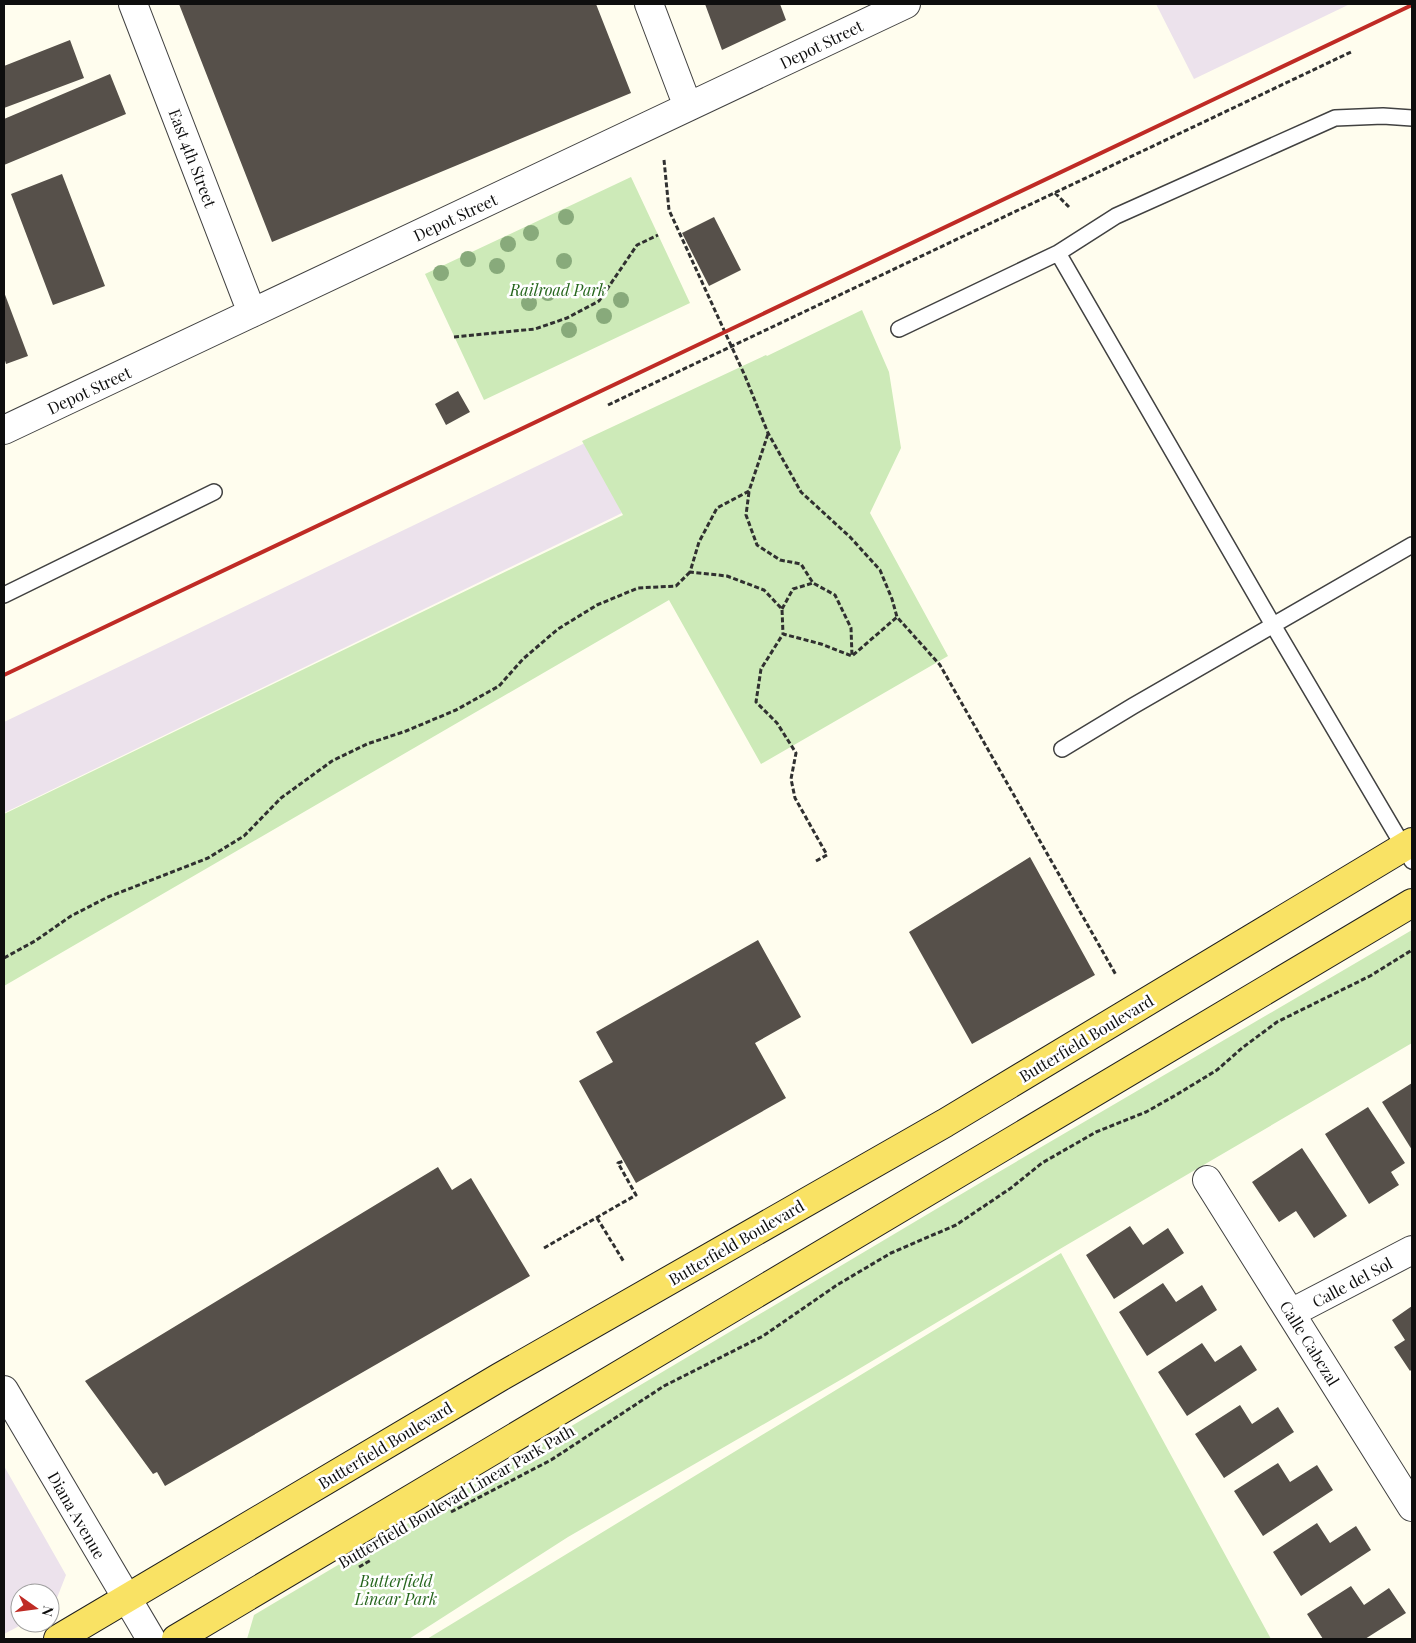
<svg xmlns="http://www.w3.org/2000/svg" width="1416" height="1643" viewBox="0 0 1416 1643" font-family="'Playfair Display',serif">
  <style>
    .industrial { fill: #ece2ec }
    .green { fill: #cdeab8 }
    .building { fill: #56504a }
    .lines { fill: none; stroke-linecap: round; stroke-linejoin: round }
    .service-casing { stroke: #414141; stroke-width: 18 }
    .minor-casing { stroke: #414141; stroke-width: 30 }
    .primary-casing { stroke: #1f1f1f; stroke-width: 30 }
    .path { stroke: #303030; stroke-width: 3; stroke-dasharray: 5 2.5; stroke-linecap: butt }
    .service { stroke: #fff; stroke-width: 15 }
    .minor { stroke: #fff; stroke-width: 28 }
    .primary { stroke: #f9e264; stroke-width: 28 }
    .rail { stroke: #bf2b25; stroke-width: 4 }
    .tree { fill: #88aa7b }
    .labels { text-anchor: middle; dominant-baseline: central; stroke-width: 5; stroke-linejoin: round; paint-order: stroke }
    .street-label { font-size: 16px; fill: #0e0e0e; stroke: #fff }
    .park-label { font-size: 16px; font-style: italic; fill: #26661d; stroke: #fff }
  </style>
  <rect width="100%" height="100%" fill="#fffdee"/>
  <path class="industrial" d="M1156 4H1350L1194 79Z
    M587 442 622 513 4 813V722Z
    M4 1466 66 1575 53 1608 50 1609V1593H20V1623H25L4 1634Z"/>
  <path class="green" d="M631 177 690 303 484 400 425 274Z
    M862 310 889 372 901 448 870 513 948 656 761 764 669 600 4 986V814L623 515 582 441 766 355 767 356Z
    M1412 930V1043L1065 1246 842 1379 568 1537 409 1639H247L254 1615 985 1180Z
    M1061 1253 1271 1639H427Z"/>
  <path class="building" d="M179 4H596L631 93 272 242Z
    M705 4H780L786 20 722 50Z
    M70 40 84 78 4 108V66Z
    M110 74 126 114 4 165V119Z
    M62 174 105 286 53 305 11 194Z
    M714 217 741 270 709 286 682 233Z
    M4 292 28 356 6 364 4 357Z
    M458 391 470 412 446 425 435 404Z
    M1030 857 1095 975 972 1044 909 932Z
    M758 940 801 1017 755 1043 786 1098 636 1183 579 1081 613 1062 596 1032Z
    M1412 1083V1150L1382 1102Z
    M1368 1107 1405 1163 1391 1172 1399 1185 1369 1204 1325 1134Z
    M1302 1148 1347 1216 1314 1238 1296 1211 1279 1222 1252 1182Z
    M438 1167 452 1190 471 1178 530 1276 165 1486 157 1472 153 1474 85 1381Z
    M1130 1226 1143 1245 1168 1228 1184 1253 1114 1299 1086 1255Z
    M1163 1283 1176 1302 1202 1285 1217 1310 1147 1356 1119 1312Z
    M1412 1306V1369L1410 1371 1394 1347 1405 1340 1392 1320Z
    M1202 1343 1215 1362 1241 1345 1257 1370 1187 1416 1158 1372Z
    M1240 1405 1252 1424 1278 1407 1294 1432 1224 1478 1195 1434Z
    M1278 1463 1290 1482 1317 1465 1333 1490 1263 1536 1234 1491Z
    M1317 1523 1330 1543 1356 1526 1371 1550 1301 1596 1273 1552Z
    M1351 1586 1364 1605 1389 1588 1406 1613 1365 1639H1323L1307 1614Z"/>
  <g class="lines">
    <g class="service-casing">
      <path id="service" d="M1058 253 1273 625 1412 861
        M899 329 1058 253 1116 216 1335 118 1383 116 1412 118
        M4 595 214 492
        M1062 749 1133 706 1412 545"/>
    </g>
    <g class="minor-casing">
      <path id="minor" d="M133 4 252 313
        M649 4 688 107
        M4 430 906 4
        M1207 1180 1412 1507
        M1291 1313 1412 1250
        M4 1390 151 1639"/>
    </g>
    <g class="primary-casing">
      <path id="primary" d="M58 1639 500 1377 945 1123 1412 842
        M176 1639 1412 903"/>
    </g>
    <path class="path" d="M664 160 669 210 745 376 768 433 801 492 850 537 880 570 892 599 897 617 940 665 1116 975
      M1055 193 1069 207
      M454 337 535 329 567 318 599 301 637 245 658 235
      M608 405 1351 52
      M768 434 749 491 717 508 699 542 690 572 727 576 764 590 782 609 783 634
      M749 492 746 515 757 545 780 560 801 564 813 583 835 595 851 628 852 656
      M782 609 793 589 813 583
      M816 861 827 855 795 798 791 779 796 753 777 723 756 702 761 669 783 634 821 644 852 656 897 617
      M4 958 35 941 71 916 108 897 208 858 244 836 281 798 332 761 367 744 406 731 456 710 499 686 523 659 558 629 597 605 638 588 676 586 690 572
      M597 1218 624 1262
      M544 1248 636 1195 618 1163 624 1161
      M451 1512 551 1460 664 1386 763 1336 837 1285 891 1253 956 1225 1011 1188 1042 1163 1096 1132 1146 1112 1176 1095 1217 1070 1242 1048 1277 1022 1370 976 1412 950
      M359 1567 371 1560"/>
    <use href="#service" class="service"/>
    <use href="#minor" class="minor"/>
    <use href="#primary" class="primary"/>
    <path class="rail" d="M4 675 1412 5"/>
  </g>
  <g class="tree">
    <circle cx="566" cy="217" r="8"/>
    <circle cx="531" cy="233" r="8"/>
    <circle cx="508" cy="244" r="8"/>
    <circle cx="468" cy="259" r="8"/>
    <circle cx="564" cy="261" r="8"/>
    <circle cx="497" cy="266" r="8"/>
    <circle cx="441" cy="273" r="8"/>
    <circle cx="548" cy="293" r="8"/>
    <circle cx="621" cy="300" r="8"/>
    <circle cx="529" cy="303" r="8"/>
    <circle cx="604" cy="316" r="8"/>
    <circle cx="569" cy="330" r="8"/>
  </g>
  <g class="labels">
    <g class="street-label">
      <text transform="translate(821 44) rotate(-26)">Depot Street</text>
      <text transform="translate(193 158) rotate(69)">East 4th Street</text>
      <text transform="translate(455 217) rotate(-25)">Depot Street</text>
      <text transform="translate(89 390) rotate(-25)">Depot Street</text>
      <text transform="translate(1086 1038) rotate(-31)">Butterfield Boulevard</text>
      <text transform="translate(736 1242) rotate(-30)">Butterfield Boulevard</text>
      <text transform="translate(1352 1282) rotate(-28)">Calle del Sol</text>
      <text transform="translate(1310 1343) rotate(58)">Calle Cabezal</text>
      <text transform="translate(385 1445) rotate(-31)">Butterfield Boulevard</text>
      <text transform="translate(456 1496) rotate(-30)">Butterfield Boulevad Linear Park Path</text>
      <text transform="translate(77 1515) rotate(60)">Diana Avenue</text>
    </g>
    <g class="park-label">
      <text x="558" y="289">Railroad Park</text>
      <text x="396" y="1580">Butterfield<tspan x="396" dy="18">Linear Park</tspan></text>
    </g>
  </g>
  <rect width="1416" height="1643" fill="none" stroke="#0e0e0e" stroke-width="10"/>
  <g transform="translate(35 1608) rotate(104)"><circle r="24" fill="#ffffff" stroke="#9f9f9f"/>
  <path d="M0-4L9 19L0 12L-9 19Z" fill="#bf2b25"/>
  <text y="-8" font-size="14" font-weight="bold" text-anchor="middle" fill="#0e0e0e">N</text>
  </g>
</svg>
